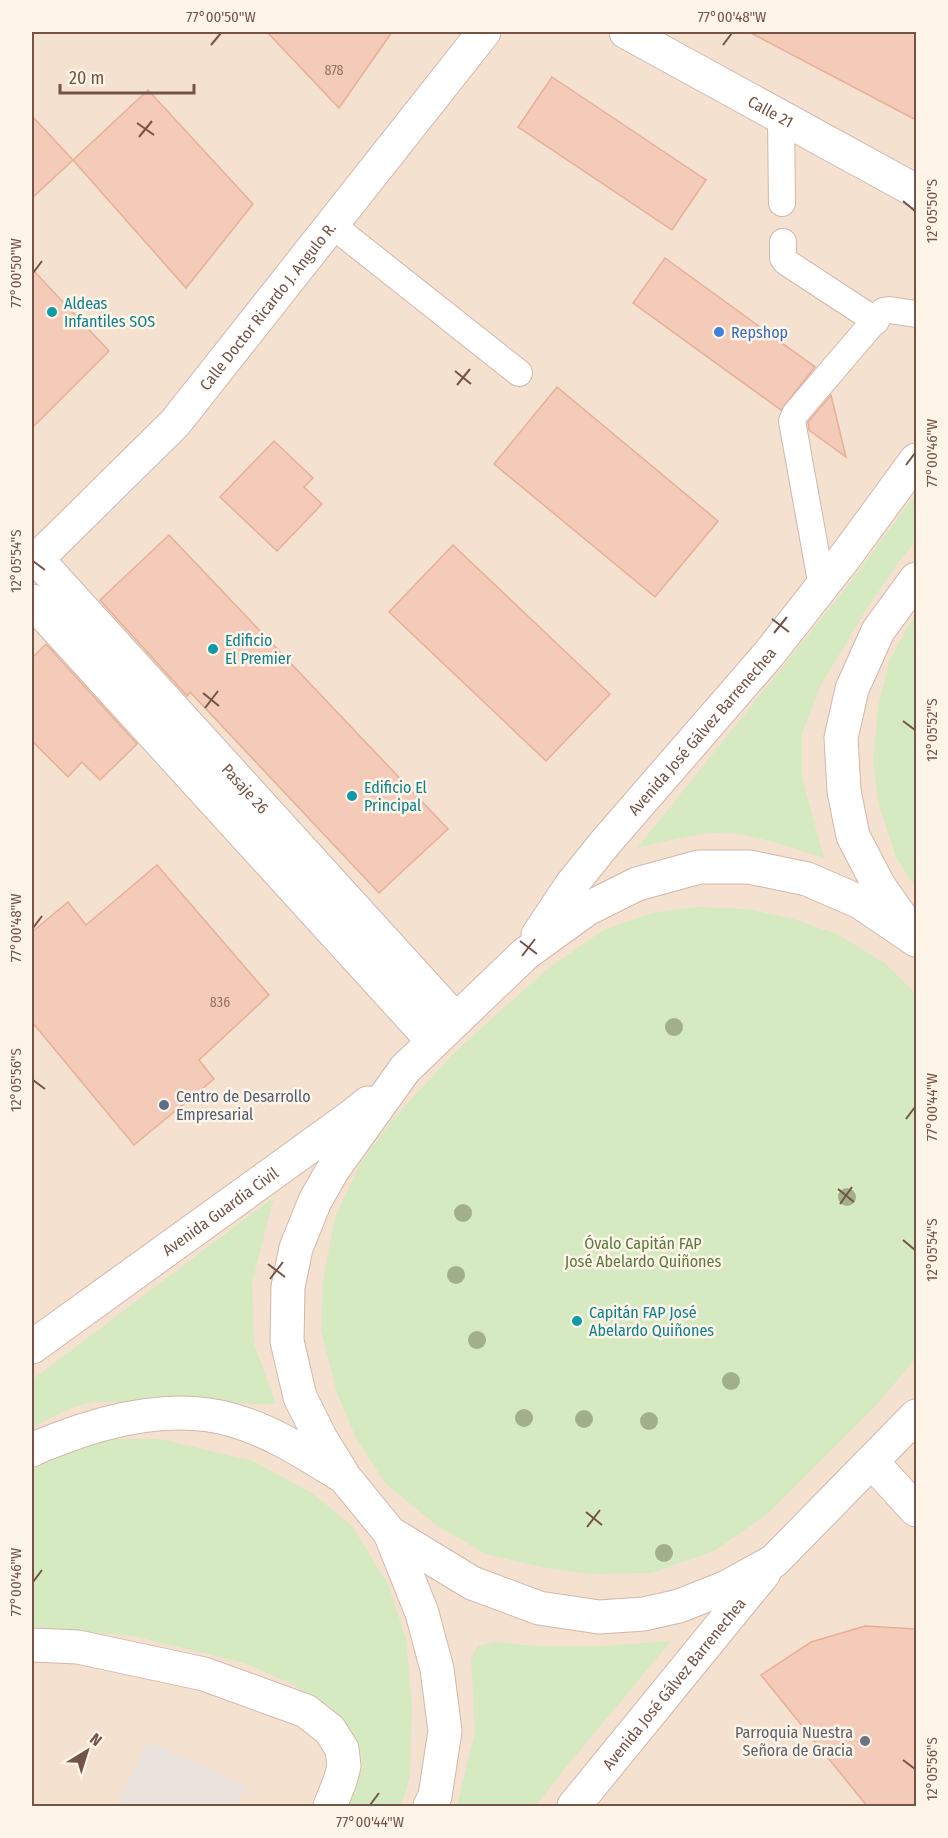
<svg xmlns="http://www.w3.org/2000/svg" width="948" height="1838" viewBox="0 0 948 1838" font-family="'Fira Sans Condensed',sans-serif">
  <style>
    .residential { fill: #f5e1d0 }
    .industrial { fill: #ebe3dd }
    .green { fill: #d5eac0 }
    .building { fill: #f3cbb8; stroke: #e6af98; stroke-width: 1.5 }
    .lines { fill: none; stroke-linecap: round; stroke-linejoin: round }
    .service-casing { stroke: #d0b8ab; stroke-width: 28 }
    .pedestrian-casing { stroke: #d0b8ab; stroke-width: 35 }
    .minor-casing { stroke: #d0b8ab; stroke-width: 35 }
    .tertiary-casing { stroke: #d0b8ab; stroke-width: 35 }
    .secondary-casing { stroke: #d3b7a8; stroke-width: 35 }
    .service { stroke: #fff; stroke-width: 26 }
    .pedestrian { stroke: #fff; stroke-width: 33 }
    .minor { stroke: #fff; stroke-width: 33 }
    .tertiary { stroke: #fff; stroke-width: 33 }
    .secondary { stroke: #fff; stroke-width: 33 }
    .tree { fill: #a1b088 }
    .ticks { fill: none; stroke: #755448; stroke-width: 2 }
    .culture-dot { fill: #0f9aa8; stroke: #fff4e8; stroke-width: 2 }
    .shop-dot { fill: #3f7fe0; stroke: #fff4e8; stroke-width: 2 }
    .service-dot { fill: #5c6f8a; stroke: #fff4e8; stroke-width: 2 }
    .worship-dot { fill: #6b7280; stroke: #fff4e8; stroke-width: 2 }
    .labels { text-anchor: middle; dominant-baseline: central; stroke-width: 5; stroke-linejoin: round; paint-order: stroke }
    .number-label { font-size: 14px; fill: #947264 }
    .street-label { font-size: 16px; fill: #755448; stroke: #fff4e8 }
    .culture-label { font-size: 16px; fill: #0d838f; stroke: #fff4e8; text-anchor: start }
    .shop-label { font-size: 16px; fill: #366cbe; stroke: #fff4e8; text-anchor: start }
    .service-label { font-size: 16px; fill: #4e5e75; stroke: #fff4e8; text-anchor: start }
    .park-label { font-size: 16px; fill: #567b3f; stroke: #fff4e8 }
    .worship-label { font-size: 16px; fill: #5b616d; stroke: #fff4e8; text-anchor: end }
    .neatline { fill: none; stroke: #755448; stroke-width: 2 }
    .ticks-label { font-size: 15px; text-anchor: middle; fill: #755448 }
  </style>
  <rect width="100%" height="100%" fill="#fdf0e2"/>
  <path class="residential" d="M32 32H916V1806H32Z"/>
  <path class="industrial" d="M148 1741 246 1786 236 1806H117Z"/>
  <path class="green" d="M916 494V540L901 559 867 608 821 685 802 733V777L824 858C793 848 762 837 729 833 702 831 663 842 637 848L842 593Z
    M916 613V888L896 857 879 806 873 763 878 707 890 659Z
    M698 907 746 909 791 918 839 935 886 964 916 994V1358L878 1403 765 1516 714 1551 652 1573 590 1574 546 1568 486 1554 436 1525 386 1484 357 1440 337 1393 321 1330 323 1281 335 1217 360 1164 393 1119 456 1051 546 970 602 931 651 913Z
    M274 1197 252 1283 254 1344 276 1404 95 1402C71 1406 53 1416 32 1429V1380Z
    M99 1439H160L253 1461 312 1493 352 1526 388 1584 406 1639 412 1707 410 1776 401 1806H347L363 1767 359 1747 352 1732 331 1707 290 1683 244 1663 133 1636 32 1627V1469Z
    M671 1641 567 1766 536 1806H457L475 1732 471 1658 478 1646 496 1642 534 1646H603Z"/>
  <path class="building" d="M267 32H392L339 108Z
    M749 32H916V120Z
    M552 77 706 180 672 230 518 127Z
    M148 90 253 204 186 288 73 160Z
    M32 116 73 160 32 198Z
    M665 258 815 367 781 410 633 303Z
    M32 269 109 351 32 428Z
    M557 387 718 521 655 597 494 464Z
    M831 395 846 457 809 430 808 422Z
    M274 441 313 478 304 487 322 504 277 551 220 497Z
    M169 535 448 829 379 893 190 692 187 696 100 600Z
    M453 545 610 694 546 761 389 612Z
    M46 644 137 744 100 780 82 762 68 777 32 741V658Z
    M157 865 269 995 199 1060 214 1079 134 1145 32 1022V932L68 902 86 925Z
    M865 1626 916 1629V1806H867L761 1675 811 1642Z"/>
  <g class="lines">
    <g class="service-casing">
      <path id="service" d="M781 117 782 203
        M332 225 519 373
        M783 242V258L786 262 876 321
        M822 587 792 421 795 414 883 311 889 310 916 314"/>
    </g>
    <g class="pedestrian-casing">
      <g id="pedestrian">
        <path id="s1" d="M37 559 456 1020"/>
        <path d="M32 601 433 1041"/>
      </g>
    </g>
    <g class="minor-casing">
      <g id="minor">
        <path id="s2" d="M32 564 175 423 484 32"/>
      </g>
    </g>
    <g class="tertiary-casing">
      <g id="tertiary">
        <path id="s3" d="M626 32 916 191"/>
        <path d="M872 1462 916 1510"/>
      </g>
    </g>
    <g class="secondary-casing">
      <g id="secondary">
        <path d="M907 926 879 886 853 836 844 791 841 738 852 689 878 631 916 579"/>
        <path id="s4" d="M538 935 572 884 605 843 768 655 845 557 916 460"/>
        <path d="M916 940 860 902 807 879 749 867H699L637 884 587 909 525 954 405 1069 332 1171 315 1201 296 1248 288 1287 287 1341 300 1397 321 1439 345 1478 390 1533 472 1583 539 1608 599 1617 644 1614 679 1606 727 1587 774 1561 916 1416"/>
        <path id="s5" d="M32 1347 352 1116 368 1103"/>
        <path d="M32 1450C41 1445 51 1442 61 1438 113 1418 177 1404 232 1420 271 1431 305 1453 339 1474"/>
        <path d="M390 1533 422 1613 437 1669 445 1731 435 1796 430 1806"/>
        <path d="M32 1645 78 1647 204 1674 306 1711 330 1730 342 1749 344 1766 340 1781 330 1806"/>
        <path id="s6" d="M574 1806 764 1573"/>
      </g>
    </g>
    <use href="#service" class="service"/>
    <use href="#pedestrian" class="pedestrian"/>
    <use href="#minor" class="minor"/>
    <use href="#tertiary" class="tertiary"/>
    <use href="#secondary" class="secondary"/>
  </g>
  <g class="tree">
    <circle cx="674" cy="1027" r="9"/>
    <circle cx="847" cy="1197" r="9"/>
    <circle cx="463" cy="1213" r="9"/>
    <circle cx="456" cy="1275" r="9"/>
    <circle cx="477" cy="1340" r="9"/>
    <circle cx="731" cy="1381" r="9"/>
    <circle cx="524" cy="1418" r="9"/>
    <circle cx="584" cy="1419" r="9"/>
    <circle cx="649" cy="1421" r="9"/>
    <circle cx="664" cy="1553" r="9"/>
  </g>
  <path class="ticks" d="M211 45 221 33M723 45 732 33M137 123 154 135M139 137 152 121M903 201 915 211M33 273 42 261M455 371 471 384M457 385 470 369M906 465 915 453M33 561 45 570M772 619 789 632M774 633 787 617M203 693 219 706M205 708 218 691M903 721 915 730M33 928 42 916M520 941 537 954M522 956 535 939M33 1080 45 1089M906 1119 915 1107M838 1189 854 1202M840 1204 852 1187M903 1240 915 1250M268 1264 285 1277M270 1279 283 1262M586 1512 602 1525M587 1527 600 1510M33 1582 42 1570M903 1760 915 1769M370 1805 379 1793"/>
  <g class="culture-dot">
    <circle cx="52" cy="312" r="6"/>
    <circle cx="213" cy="649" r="6"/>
    <circle cx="352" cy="796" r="6"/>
    <circle cx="577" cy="1321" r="6"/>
  </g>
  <circle class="shop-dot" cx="719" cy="332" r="6"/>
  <circle class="service-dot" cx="164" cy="1105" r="6"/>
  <circle class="worship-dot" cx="865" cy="1741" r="6"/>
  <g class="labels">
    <g class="number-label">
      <text x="334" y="70">878</text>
      <text x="220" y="1002">836</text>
    </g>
    <g class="street-label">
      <text stroke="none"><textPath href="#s3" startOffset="165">Calle 21</textPath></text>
      <text stroke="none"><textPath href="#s2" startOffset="350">Calle Doctor Ricardo J. Angulo R.</textPath></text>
      <text stroke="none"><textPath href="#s4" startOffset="262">Avenida José Gálvez Barrenechea</textPath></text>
      <text stroke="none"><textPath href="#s1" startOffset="310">Pasaje 26</textPath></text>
      <text stroke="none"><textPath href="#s5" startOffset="232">Avenida Guardia Civil</textPath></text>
      <text stroke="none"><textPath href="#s6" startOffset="158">Avenida José Gálvez Barrenechea</textPath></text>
    </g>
    <g class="culture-label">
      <text x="64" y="303">Aldeas<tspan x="64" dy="18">Infantiles SOS</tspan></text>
      <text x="225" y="640">Edificio<tspan x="225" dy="18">El Premier</tspan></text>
      <text x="364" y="787">Edificio El<tspan x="364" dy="18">Principal</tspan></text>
      <text x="589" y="1312">Capitán FAP José<tspan x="589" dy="18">Abelardo Quiñones</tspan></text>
    </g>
    <g class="shop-label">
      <text x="731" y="332">Repshop</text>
    </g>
    <g class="service-label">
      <text x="176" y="1096">Centro de Desarrollo<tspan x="176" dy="18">Empresarial</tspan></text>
    </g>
    <g class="park-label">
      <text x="643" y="1243">Óvalo Capitán FAP<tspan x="643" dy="18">José Abelardo Quiñones</tspan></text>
    </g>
    <g class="worship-label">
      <text x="853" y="1732">Parroquia Nuestra<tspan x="853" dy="18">Señora de Gracia</tspan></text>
    </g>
  </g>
  <rect width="948" height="1838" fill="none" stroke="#fff4e8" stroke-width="66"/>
  <g transform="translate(87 1751) rotate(38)" stroke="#fff4e8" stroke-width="4.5" paint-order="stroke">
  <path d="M0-4.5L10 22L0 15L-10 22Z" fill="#755448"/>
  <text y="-9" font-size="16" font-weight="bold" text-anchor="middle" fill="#755448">N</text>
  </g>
  <path d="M60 84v9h134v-9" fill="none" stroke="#755448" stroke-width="3"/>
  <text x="69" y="84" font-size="18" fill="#755448" stroke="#fff4e8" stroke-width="4.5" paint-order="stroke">20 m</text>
  <rect x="33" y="33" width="882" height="1772" class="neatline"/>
  <g class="ticks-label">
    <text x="221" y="22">77°00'50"W</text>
    <text x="732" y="22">77°00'48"W</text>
    <text transform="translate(932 211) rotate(-90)" y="5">12°05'50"S</text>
    <text transform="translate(16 273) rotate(-90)" y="5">77°00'50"W</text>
    <text transform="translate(932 453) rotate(-90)" y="5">77°00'46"W</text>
    <text transform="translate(16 561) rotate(-90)" y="5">12°05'54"S</text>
    <text transform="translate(932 730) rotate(-90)" y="5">12°05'52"S</text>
    <text transform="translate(16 928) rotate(-90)" y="5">77°00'48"W</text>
    <text transform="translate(16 1080) rotate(-90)" y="5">12°05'56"S</text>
    <text transform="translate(932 1107) rotate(-90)" y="5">77°00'44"W</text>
    <text transform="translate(932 1250) rotate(-90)" y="5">12°05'54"S</text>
    <text transform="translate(16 1582) rotate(-90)" y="5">77°00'46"W</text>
    <text transform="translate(932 1769) rotate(-90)" y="5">12°05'56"S</text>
    <text x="370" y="1827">77°00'44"W</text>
  </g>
</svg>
